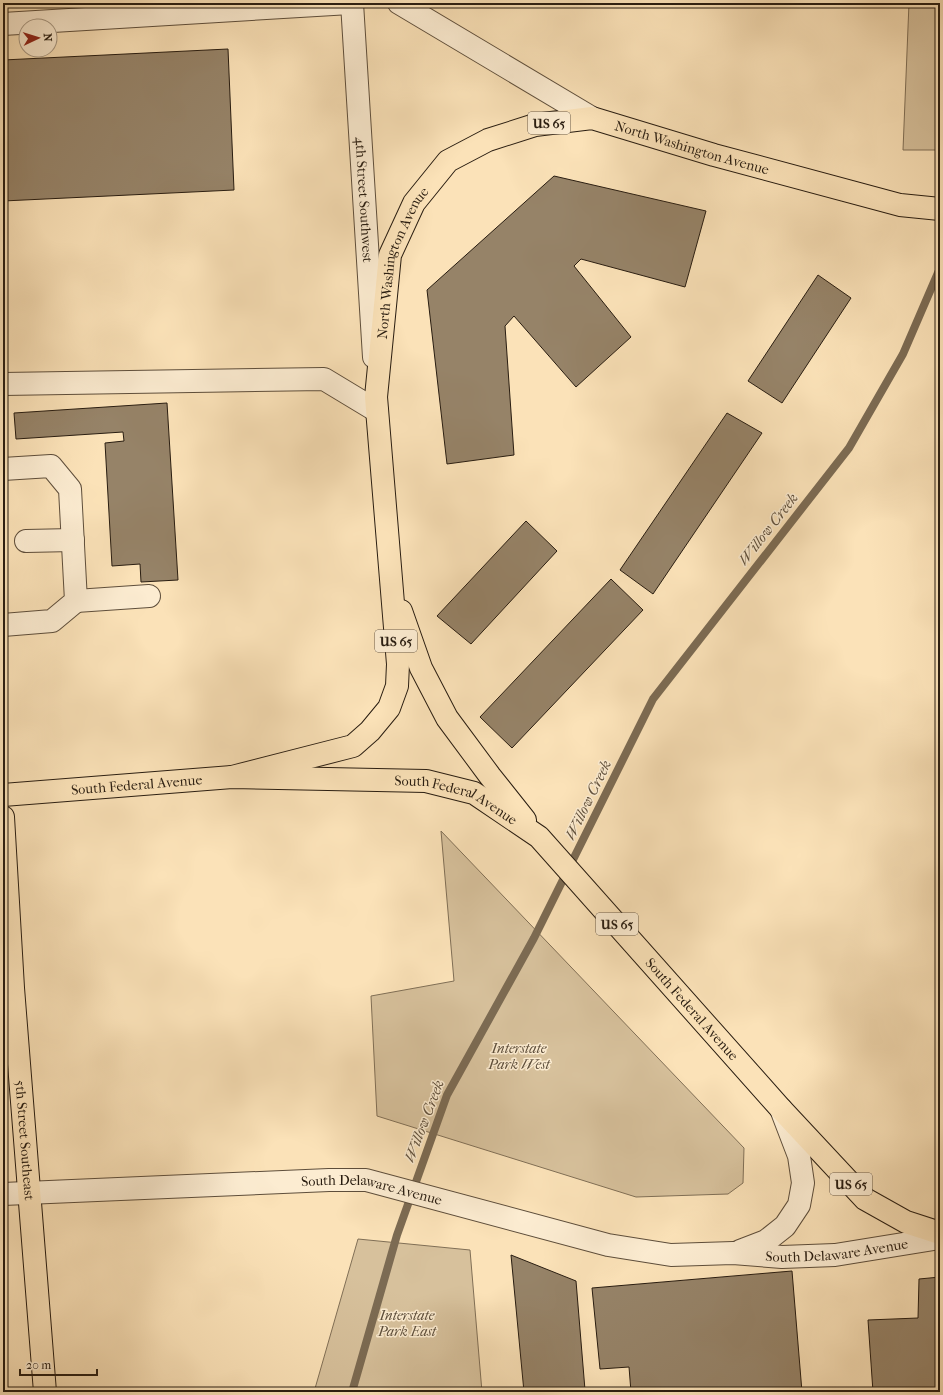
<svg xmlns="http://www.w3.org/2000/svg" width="943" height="1395" viewBox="0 0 943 1395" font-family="'IM FELL French Canon',serif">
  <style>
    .green { fill: #d7c19c; stroke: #806f56 }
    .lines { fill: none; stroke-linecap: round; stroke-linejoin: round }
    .stream { stroke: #7c6b53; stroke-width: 8 }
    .building { fill: #968368; stroke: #291d11 }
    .minor-casing { stroke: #5e4e3b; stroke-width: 24 }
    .major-casing { stroke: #291d11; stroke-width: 24 }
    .minor { stroke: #fcecd1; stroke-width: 22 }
    .major { stroke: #fbe2b8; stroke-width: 22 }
    .labels { text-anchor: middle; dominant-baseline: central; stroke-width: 3; stroke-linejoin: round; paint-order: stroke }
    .shield { fill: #fcecd1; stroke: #685b4b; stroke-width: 1 }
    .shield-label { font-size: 13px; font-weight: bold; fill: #291d11 }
    .street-label { font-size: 14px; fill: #291d11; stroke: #fcecd1 }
    .park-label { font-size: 14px; font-style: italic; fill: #5d4e3b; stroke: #fcecd1 }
    .water-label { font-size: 15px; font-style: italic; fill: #61513d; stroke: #fcecd1 }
  </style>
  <rect width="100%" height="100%" fill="#fbe2b8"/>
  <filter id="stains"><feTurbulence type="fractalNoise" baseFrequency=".005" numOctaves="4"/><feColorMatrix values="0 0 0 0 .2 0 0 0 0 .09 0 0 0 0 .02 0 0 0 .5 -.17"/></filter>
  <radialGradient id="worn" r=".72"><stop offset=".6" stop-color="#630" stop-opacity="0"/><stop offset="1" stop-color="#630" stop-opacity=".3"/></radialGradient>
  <path class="green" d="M909 3H940V150H903Z
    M441 831 744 1148 743 1183 728 1194 636 1197 377 1116 371 996 454 981Z
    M358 1239 470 1250 482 1392H314Z"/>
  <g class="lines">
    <path class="stream" d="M352 1392 397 1235 447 1095 534 938 653 699 849 448 903 354 940 268"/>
  </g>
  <path class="building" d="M228 49 234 190 3 201V60Z
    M554 176 706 211 685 287 581 259 574 266 631 337 576 387 514 316 505 326 514 455 447 464 427 290Z
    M818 275 851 298 782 403 748 381Z
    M167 403 178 580 141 582 140 564 112 566 105 443 124 441 123 432 16 439 14 413Z
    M727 413 762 433 653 594 620 570Z
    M526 521 557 551 471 644 437 616Z
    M611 579 643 610 512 748 480 717Z
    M511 1255 576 1281 585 1390 567 1392H524Z
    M792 1271 802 1392H631L629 1367 600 1369 592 1288Z
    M940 1277V1392H873L868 1320 918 1318 919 1279Z"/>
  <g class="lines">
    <g class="minor-casing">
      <g id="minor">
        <path id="s1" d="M352 3 374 357"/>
        <path d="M399 3 592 118"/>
        <path d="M3 24 350 3"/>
        <path d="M3 384 324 379 377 411"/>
        <path d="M3 469 51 466 70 489 76 601 52 621 3 625"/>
        <path d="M26 541 73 540"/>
        <path d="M76 601 149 596"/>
        <path id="s2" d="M3 1194 329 1180H366L608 1245 671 1255 733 1253 782 1257 835 1255 940 1238"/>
        <path d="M740 1251 766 1241 785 1226 799 1205 803 1183 799 1156 781 1109"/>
      </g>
    </g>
    <g class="major-casing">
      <g id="major">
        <path d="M401 611 421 668 447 718 490 776 525 820"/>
        <path id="s3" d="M232 777 353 746 370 731 389 708 397 686 398 664 376 397 390 255 414 203 448 161 488 140 535 125 592 118 714 155 900 205 940 209"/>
        <path id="s4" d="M3 795 232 777 426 781 474 793 539 837 781 1109 865 1199 906 1222 940 1233"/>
        <path id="s5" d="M3 817 13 988 45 1392"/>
      </g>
    </g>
    <use href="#minor" class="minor"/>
    <use href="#major" class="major"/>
  </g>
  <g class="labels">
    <g class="shield">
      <rect x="528" y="112" width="42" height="22" rx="3"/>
      <rect x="375" y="630" width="42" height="22" rx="3"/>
      <rect x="596" y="913" width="42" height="22" rx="3"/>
      <rect x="830" y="1173" width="42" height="22" rx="3"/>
    </g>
    <g class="shield-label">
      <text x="549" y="123">US 65</text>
      <text x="396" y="641">US 65</text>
      <text x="617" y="924">US 65</text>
      <text x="851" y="1184">US 65</text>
    </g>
    <g class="street-label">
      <text stroke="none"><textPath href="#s3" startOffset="1001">North Washington Avenue</textPath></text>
      <text stroke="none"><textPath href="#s1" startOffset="197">4th Street Southwest</textPath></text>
      <text stroke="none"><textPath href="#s3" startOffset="629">North Washington Avenue</textPath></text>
      <text stroke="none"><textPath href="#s4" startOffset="134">South Federal Avenue</textPath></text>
      <text stroke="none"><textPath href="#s4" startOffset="458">South Federal Avenue</textPath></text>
      <text stroke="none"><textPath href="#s4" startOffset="782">South Federal Avenue</textPath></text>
      <text stroke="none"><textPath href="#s5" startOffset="324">5th Street Southeast</textPath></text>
      <text stroke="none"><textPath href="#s2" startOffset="370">South Delaware Avenue</textPath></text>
      <text stroke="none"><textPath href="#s2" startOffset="844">South Delaware Avenue</textPath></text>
    </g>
    <g class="park-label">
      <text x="519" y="1048">Interstate<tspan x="519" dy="16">Park West</tspan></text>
      <text x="407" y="1315">Interstate<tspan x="407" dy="16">Park East</tspan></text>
    </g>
    <g class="water-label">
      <text transform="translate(768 529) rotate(-52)">Willow Creek</text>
      <text transform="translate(588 800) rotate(-64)">Willow Creek</text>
      <text transform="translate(424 1121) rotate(-69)">Willow Creek</text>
    </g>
  </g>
  <rect width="943" height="1395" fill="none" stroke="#fbe2b8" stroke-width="16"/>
  <rect x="4" y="4" width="935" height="1387" fill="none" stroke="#291d11" stroke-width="2"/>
  <rect x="8" y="8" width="927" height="1379" fill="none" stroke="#291d11"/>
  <g transform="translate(38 38) rotate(86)"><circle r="19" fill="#fcecd1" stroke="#a89984"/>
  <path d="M0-3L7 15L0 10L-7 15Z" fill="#8f2418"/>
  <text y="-6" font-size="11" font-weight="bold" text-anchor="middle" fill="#291d11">N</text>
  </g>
  <path d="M20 1369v6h77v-6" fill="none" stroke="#291d11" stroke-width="2"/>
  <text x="26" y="1369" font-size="12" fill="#291d11" stroke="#fcecd1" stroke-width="3" paint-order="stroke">20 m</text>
  <rect width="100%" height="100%" filter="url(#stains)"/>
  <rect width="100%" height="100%" fill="url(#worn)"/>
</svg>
